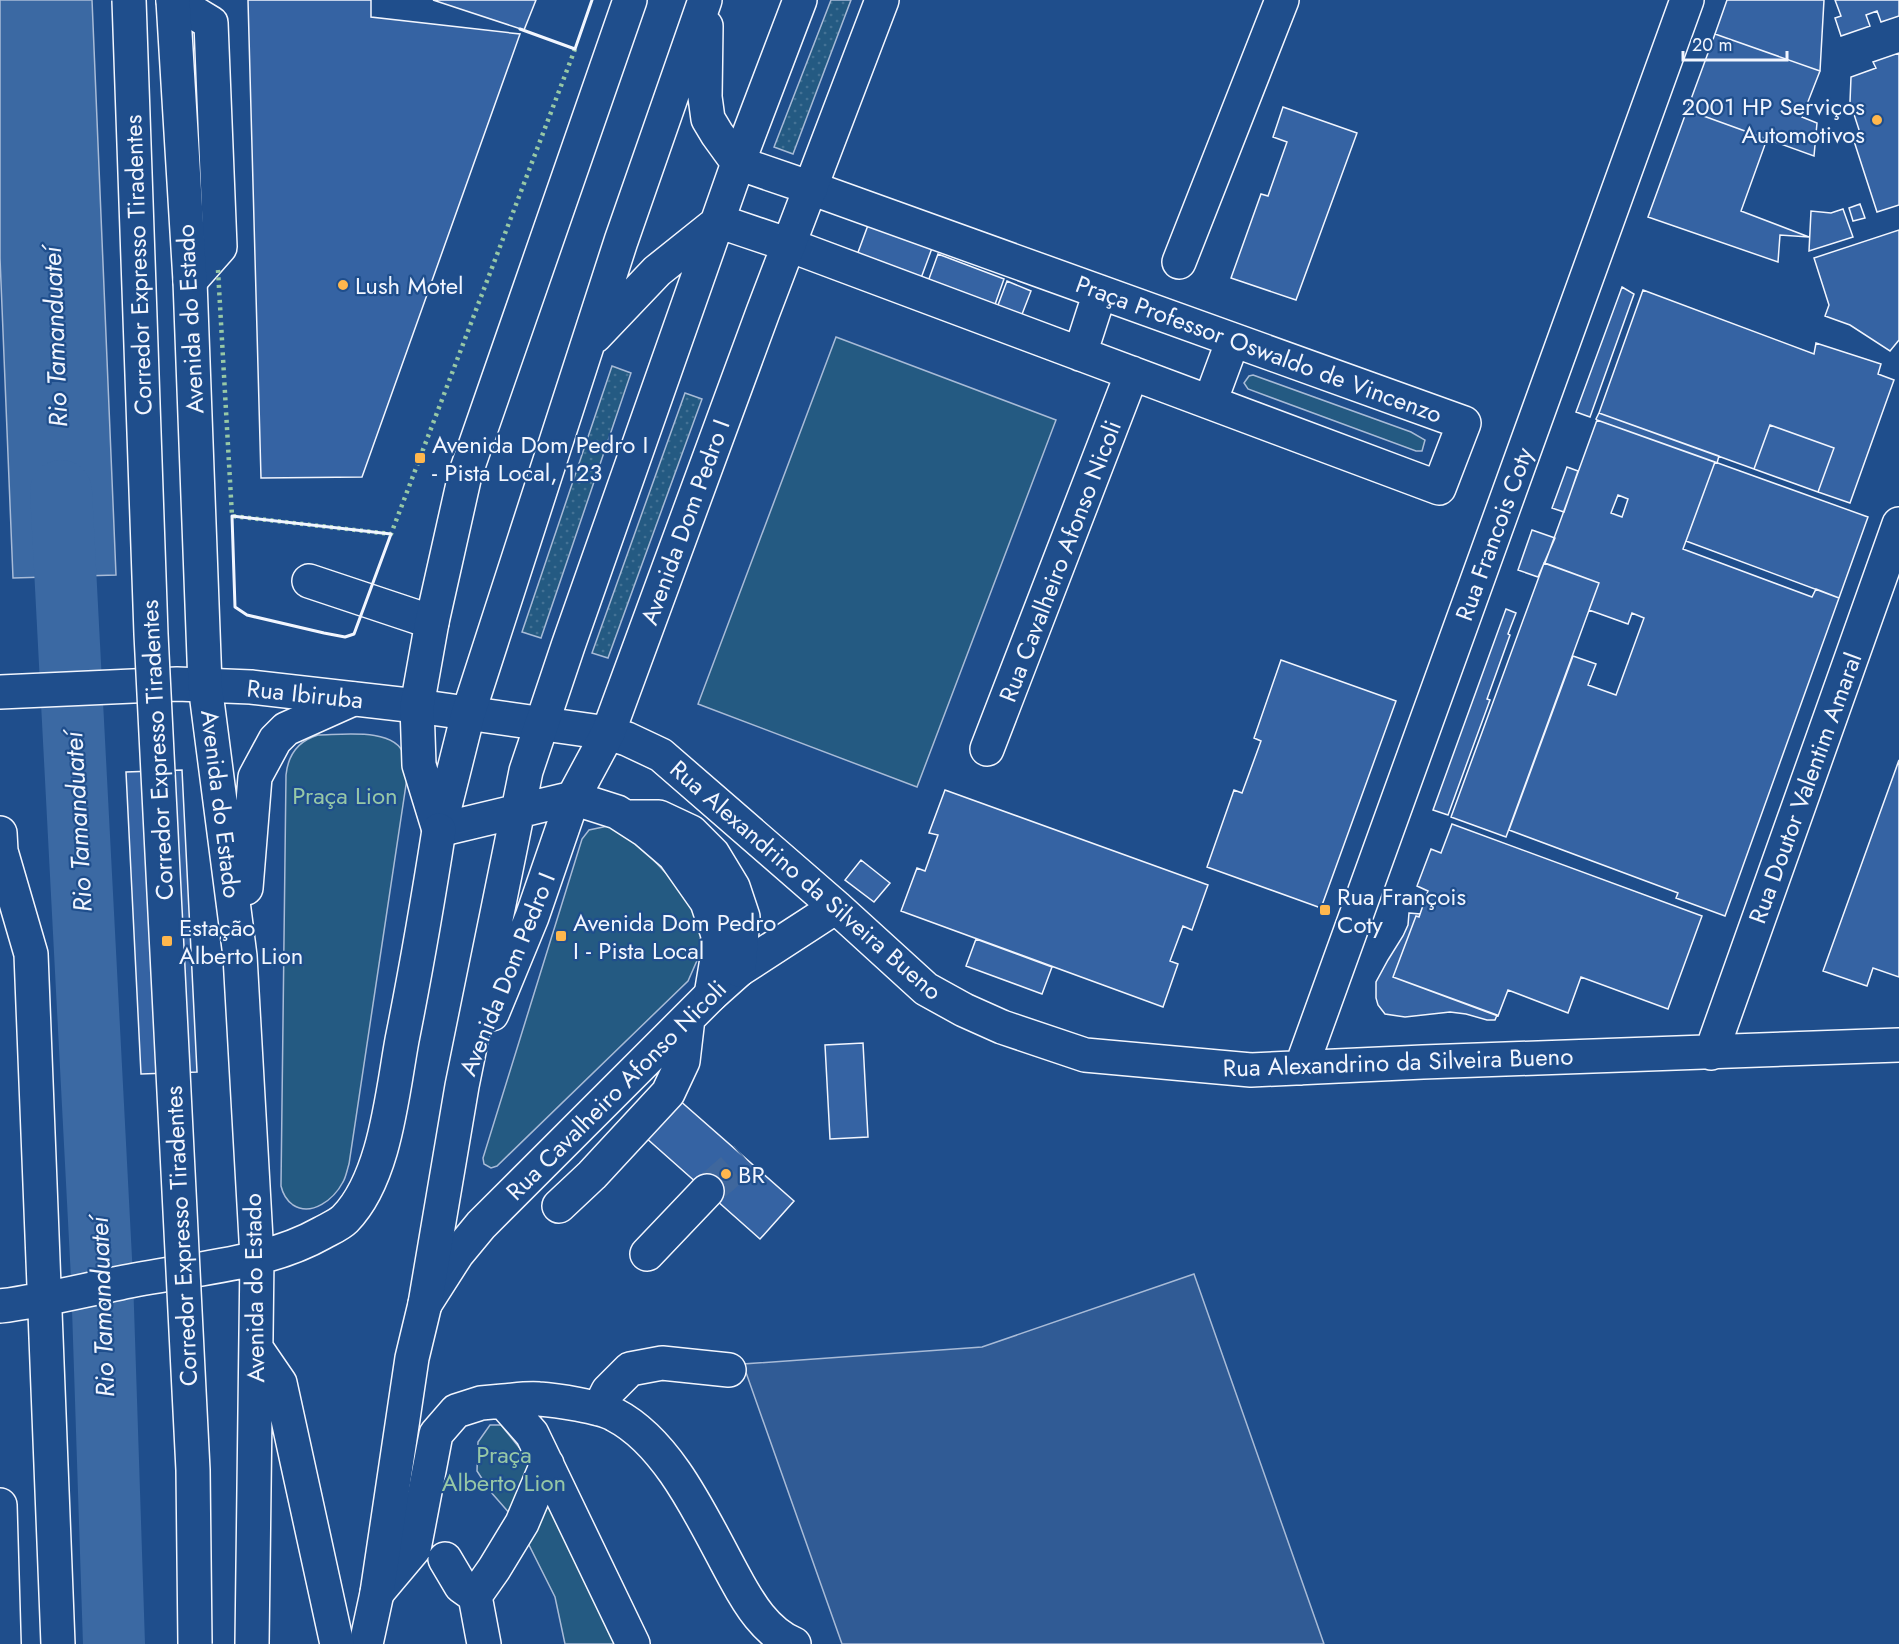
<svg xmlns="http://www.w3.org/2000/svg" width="1899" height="1644" viewBox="0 0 1899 1644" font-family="Jost,sans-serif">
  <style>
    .grass { fill: url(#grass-dots); stroke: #a8bbd7; stroke-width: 1.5 }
    .park { fill: #245a82; stroke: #a8bbd7; stroke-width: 1.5 }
    .parking { fill: #305b95; stroke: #a8bbd7; stroke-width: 1.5 }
    .water { fill: #3b69a3; stroke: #a8bbd7; stroke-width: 1.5 }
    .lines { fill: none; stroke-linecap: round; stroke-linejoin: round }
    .river { stroke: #3b69a3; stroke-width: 62 }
    .building { fill: #3563a3; stroke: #f2f6ff; stroke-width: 1.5; fill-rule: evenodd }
    .minor-tunnel { stroke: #3f679d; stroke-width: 33; stroke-dasharray: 33 16; stroke-linecap: butt }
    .minor-casing { stroke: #f2f6ff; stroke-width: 36 }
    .major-casing { stroke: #f2f6ff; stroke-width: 36 }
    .highway-casing { stroke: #f2f6ff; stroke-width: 36 }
    .minor { stroke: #1f4e8c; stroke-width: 33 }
    .major { stroke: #1f4e8c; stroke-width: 33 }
    .highway { stroke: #1f4e8c; stroke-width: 33 }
    .minor-bridge-casing { stroke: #f2f6ff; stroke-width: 36; stroke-linecap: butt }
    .minor-bridge { stroke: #1f4e8c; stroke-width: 33 }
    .hedge { stroke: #97c8a6; stroke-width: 4.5; stroke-dasharray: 3 4.5; stroke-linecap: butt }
    .wall { stroke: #f2f6ff; stroke-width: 3 }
    .poi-dot { fill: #ffb74d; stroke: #1f4e8c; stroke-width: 2 }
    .labels { text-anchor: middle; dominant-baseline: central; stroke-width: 4.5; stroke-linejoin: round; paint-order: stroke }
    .poi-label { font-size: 24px; fill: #f2f6ff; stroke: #1f4e8c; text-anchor: start }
    .street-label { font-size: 24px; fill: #f2f6ff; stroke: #1f4e8c }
    .park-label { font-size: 24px; fill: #97c8a6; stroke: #1f4e8c }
    .water-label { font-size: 26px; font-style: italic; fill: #f2f6ff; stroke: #1f4e8c }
  </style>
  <defs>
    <pattern id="grass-dots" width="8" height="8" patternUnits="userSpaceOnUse" patternTransform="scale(1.5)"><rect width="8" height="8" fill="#245a82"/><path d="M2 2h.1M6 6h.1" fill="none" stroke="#447295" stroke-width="1.8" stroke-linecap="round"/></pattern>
  </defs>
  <rect width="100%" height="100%" fill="#1f4e8c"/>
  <path class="grass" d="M831 0H851L793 154 774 147Z
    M612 366 631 373 541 638 522 632Z
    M685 393 702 399 608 658 592 653Z"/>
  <path class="park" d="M836 337 1056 420 917 787 698 704Z
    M1253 375 1411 432 1425 440 1422 451H1416L1248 389 1244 383 1249 376Z
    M318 735C341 735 395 727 404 755 406 762 406 771 407 778L349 1164C347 1170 346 1177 343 1182 334 1199 312 1217 293 1205 286 1200 283 1195 281 1186L286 775C288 755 298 741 318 735Z
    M608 826 623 833 646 852 696 905 701 932 699 956 688 981 497 1166 491 1168 484 1164 483 1158 582 839 589 830Z
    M490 1425H501L522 1451 616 1644H565L555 1597 518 1523 490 1491 477 1471 478 1442Z"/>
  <path class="parking" d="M1194 1274 1324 1644H842L743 1364 982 1347Z"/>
  <path class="water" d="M0 0H92L116 575 13 578 0 258Z"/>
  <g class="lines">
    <path class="river" d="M61 491 102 1278 114 1644"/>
  </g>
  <path class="building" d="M248 0H371V17L520 34 362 477 261 478Z
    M433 0H536L524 30Z
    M1727 0H1824L1820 71 1715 34Z
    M1835 0H1899V16L1881 22 1877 11 1866 15 1870 26 1841 36 1835 18 1841 16Z
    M1715 34 1820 71 1802 117 1817 123 1814 156 1687 110Z
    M1899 53V205L1877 212 1854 141 1862 139 1850 102 1851 77 1876 68 1873 62Z
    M1283 107 1357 133 1296 300 1231 278 1261 194 1268 196 1287 142 1273 137Z
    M1687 110 1767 139 1741 211 1809 237 1780 235 1778 262 1648 217Z
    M1860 204 1865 218 1853 221 1849 208Z
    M1843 209 1853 237 1809 251 1811 211 1831 213Z
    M871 217 935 240 917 289 853 266Z
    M1899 230V340L1890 351 1850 325 1825 316 1829 305 1814 258Z
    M938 254 1004 279 992 313 926 287Z
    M1007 281 1031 291 1019 322 995 313Z
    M1622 287 1634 294 1590 417 1576 412Z
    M1643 290 1814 354 1816 343 1881 364 1878 374 1894 380 1850 503 1818 492 1834 448 1770 425 1754 469 1599 413Z
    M1599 413 1719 456 1717 463 1597 420 1596 419Z
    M1597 420 1715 462 1683 549 1812 597 1816 589 1839 598 1725 916 1676 898 1678 893 1509 830 1573 656 1596 664 1588 685 1616 695 1644 618 1632 613 1628 624 1589 610 1599 583 1545 563ZM1618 495 1628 499 1622 517 1611 513Z
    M1770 425 1834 448 1818 492 1754 469Z
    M1715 462 1868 517 1839 598 1686 541Z
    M1567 467 1578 471 1564 512 1552 508Z
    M1532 530 1555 538 1538 577 1518 570Z
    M1544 563 1599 583 1506 837 1451 817Z
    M1506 609 1516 613 1508 634 1510 635 1487 699 1490 700 1448 815 1433 810Z
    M1281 660 1396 701 1321 908 1207 867 1234 790 1242 793 1261 741 1254 738Z
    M1899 760V977L1873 968 1867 986 1823 971Z
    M182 770 197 1072 141 1074 126 772Z
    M945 790 1208 885 1192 930 1183 926 1170 961 1178 964 1163 1007 901 911 917 868 925 871 938 835 929 833Z
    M1452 824 1702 916 1668 1009 1581 977 1568 1013 1508 990 1498 1016 1393 977 1416 916 1419 917 1428 891 1417 886 1431 849 1441 853Z
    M861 860 890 883 874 902 845 880Z
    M1409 913 1420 914 1419 917 1416 916 1393 977 1497 1015 1495 1020H1487L1466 1014 1450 1012 1405 1017 1385 1014 1378 1005 1376 998V982L1388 960 1403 936 1408 925Z
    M976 939 1052 967 1042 994 966 966Z
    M863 1043 868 1137 830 1139 825 1045Z
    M678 1099 794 1201 760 1239 645 1137Z"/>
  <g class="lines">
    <path class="minor-tunnel" d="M707 1191 745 1158"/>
    <g class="minor-casing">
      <path id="minor" d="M173 0 211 23 220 247 190 281
        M789 245 1439 488 1464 423 811 188
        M1179 262 1282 0
        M1080 354 1100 292
        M1210 402 1233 340
        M309 581 432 622
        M0 692 177 684 251 687 417 706 608 733 627 739 661 755 836 907 926 989 964 1010 1002 1027 1085 1055 1251 1070 1423 1062 1899 1045
        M987 749 1132 373
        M1711 1053 1899 524
        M1301 1068 1687 0
        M559 1206 592 1175 668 1093 683 1061 688 1018
        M647 1254 707 1191
        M425 1304 457 1254 481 1225 711 995 739 970 836 907
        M503 1401C515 1400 527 1398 539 1399 556 1400 601 1407 615 1415 671 1444 705 1524 735 1578 749 1604 766 1632 794 1644
        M599 1409 608 1391 630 1369 662 1363 729 1370
        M445 1559 461 1586 475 1596 484 1644
        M377 1593 414 1549 436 1434 456 1411 481 1403 503 1401 532 1434 633 1644
        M475 1596 494 1569 522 1523 547 1464"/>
    </g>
    <g class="major-casing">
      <path id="major" d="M706 26 705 97 708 119 717 134 738 163 811 188
        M718 221 789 245
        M595 336 657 271 717 223
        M631 817H659L691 832 713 854 733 887 743 917 739 970
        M439 830 468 714 621 241 705 0
        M439 830 419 765 417 706 432 622 465 475 630 0
        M439 830 573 798 617 812 645 830 674 855 707 902 718 935 717 959 711 995
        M492 1014 532 917 573 798 608 733 763 312 882 0
        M0 1505 4 1644
        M366 1644 377 1593 412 1358 425 1304 462 1086 526 771 568 646 738 163 800 0"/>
    </g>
    <g class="highway-casing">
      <path id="highway" d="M173 0 190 281 205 685 240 956 257 1257 252 1644
        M0 833 1 851 31 954 58 1644
        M246 888 255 777 275 740 286 729 353 699
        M0 1306C41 1301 80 1291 120 1283 185 1269 264 1266 322 1233 329 1229 339 1225 345 1219 385 1178 392 1095 402 1040 416 970 428 900 439 830
        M256 1348 280 1383 337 1644"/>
    </g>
    <use href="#minor" class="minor"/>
    <use href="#major" class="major"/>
    <use href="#highway" class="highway"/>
    <g class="minor-bridge-casing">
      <path id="minor-bridge" d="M129 0 151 634 193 1470 195 1644"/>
    </g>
    <use href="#minor-bridge" class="minor-bridge"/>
    <path class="hedge" d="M218 270 232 516 391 534 575 49"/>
    <path class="wall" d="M520 29 575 49 592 0
      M232 516 391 534 354 634 345 637 324 633 247 615 235 607Z"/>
  </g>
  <g class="poi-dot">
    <circle cx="1877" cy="120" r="6"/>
    <circle cx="343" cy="285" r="6"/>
    <rect x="414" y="452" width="12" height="12" rx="3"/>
    <rect x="1319" y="904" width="12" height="12" rx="3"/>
    <rect x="555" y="930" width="12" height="12" rx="3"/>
    <rect x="161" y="935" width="12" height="12" rx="3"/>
    <circle cx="726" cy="1174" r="6"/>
  </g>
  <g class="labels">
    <g class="poi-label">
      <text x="1865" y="106" text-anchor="end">2001 HP Serviços<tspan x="1865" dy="28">Automotivos</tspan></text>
      <text x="355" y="285">Lush Motel</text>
      <text x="432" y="444">Avenida Dom Pedro I<tspan x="432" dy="28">- Pista Local, 123</tspan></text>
      <text x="1337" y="896">Rua François<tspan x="1337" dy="28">Coty</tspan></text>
      <text x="573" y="922">Avenida Dom Pedro<tspan x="573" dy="28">I - Pista Local</tspan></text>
      <text x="179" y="927">Estação<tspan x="179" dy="28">Alberto Lion</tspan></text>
      <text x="738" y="1174">BR</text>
    </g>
    <g class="street-label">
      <text transform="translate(138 265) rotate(-92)">Corredor Expresso Tiradentes</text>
      <text transform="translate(190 319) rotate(-93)">Avenida do Estado</text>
      <text transform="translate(1259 349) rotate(20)">Praça Professor Oswaldo de Vincenzo</text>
      <text transform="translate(685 522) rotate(-70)">Avenida Dom Pedro I</text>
      <text transform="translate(1494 534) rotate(-70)">Rua Francois Coty</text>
      <text transform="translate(1060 561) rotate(-69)">Rua Cavalheiro Afonso Nicoli</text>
      <text transform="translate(305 694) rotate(6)">Rua Ibiruba</text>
      <text transform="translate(157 750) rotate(-93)">Corredor Expresso Tiradentes</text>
      <text transform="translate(1805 788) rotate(-70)">Rua Doutor Valentim Amaral</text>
      <text transform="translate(221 804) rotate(83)">Avenida do Estado</text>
      <text transform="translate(806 880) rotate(41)">Rua Alexandrino da Silveira Bueno</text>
      <text transform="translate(507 974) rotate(-68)">Avenida Dom Pedro I</text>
      <text transform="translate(1398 1062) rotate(-2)">Rua Alexandrino da Silveira Bueno</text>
      <text transform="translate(616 1090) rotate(-45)">Rua Cavalheiro Afonso Nicoli</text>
      <text transform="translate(181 1236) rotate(-93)">Corredor Expresso Tiradentes</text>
      <text transform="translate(254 1288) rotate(-91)">Avenida do Estado</text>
    </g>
    <g class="park-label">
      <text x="345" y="795">Praça Lion</text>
      <text x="504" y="1454">Praça<tspan x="504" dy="28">Alberto Lion</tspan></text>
    </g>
    <g class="water-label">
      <text transform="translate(55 337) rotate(-92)">Rio Tamanduateí</text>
      <text transform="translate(78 822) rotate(-93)">Rio Tamanduateí</text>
      <text transform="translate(102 1307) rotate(-92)">Rio Tamanduateí</text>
    </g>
  </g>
  <path d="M1683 51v9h104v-9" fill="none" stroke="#f2f6ff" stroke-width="3"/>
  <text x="1692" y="51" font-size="18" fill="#f2f6ff" stroke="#1f4e8c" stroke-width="4.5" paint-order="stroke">20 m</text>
</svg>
